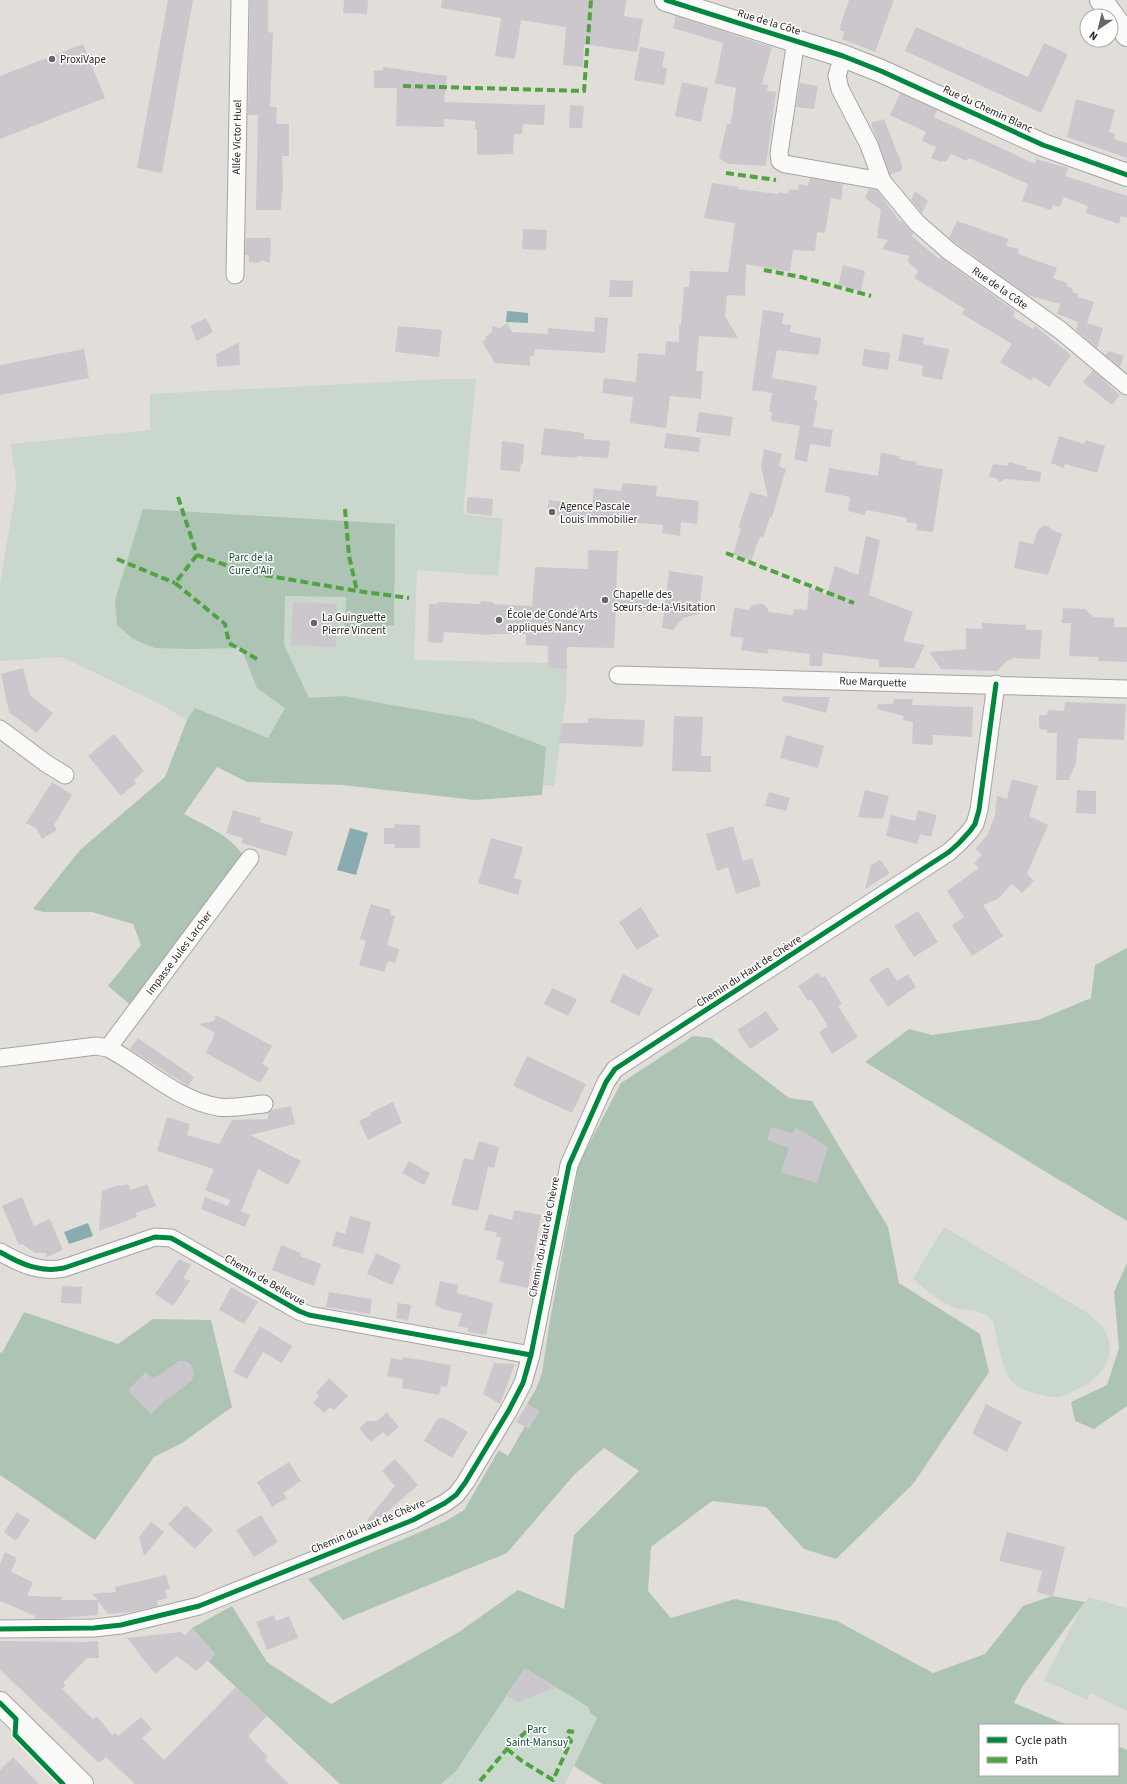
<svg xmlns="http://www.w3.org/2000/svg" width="1127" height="1784" viewBox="0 0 1127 1784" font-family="'Source Sans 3',sans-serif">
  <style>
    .green { fill: #c9d7cd }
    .forest { fill: #adc4b5 }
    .water { fill: #89acb1 }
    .building { fill: #cbc7cd }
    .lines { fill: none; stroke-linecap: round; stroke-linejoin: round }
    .street-casing { stroke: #a5a3a0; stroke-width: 19 }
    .secondary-casing { stroke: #a5a3a0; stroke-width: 24 }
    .street { stroke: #fafaf9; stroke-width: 17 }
    .secondary { stroke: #fafaf9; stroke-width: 22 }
    .quiet { stroke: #51a341; stroke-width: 4; stroke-dasharray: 8 4; stroke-linecap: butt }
    .cycleway-casing { stroke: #fff; stroke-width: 8 }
    .cycleway { stroke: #00873e; stroke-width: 5 }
    .poi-dot { fill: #686662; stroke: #fff; stroke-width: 1.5 }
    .labels { text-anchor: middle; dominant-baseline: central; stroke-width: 3; stroke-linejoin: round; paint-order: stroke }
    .street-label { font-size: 11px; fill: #272522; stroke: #fff }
    .poi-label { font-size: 11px; fill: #272522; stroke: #fff; text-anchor: start }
    .park-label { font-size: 11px; fill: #134a33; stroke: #fff }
  </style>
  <rect width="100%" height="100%" fill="#e1deda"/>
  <path class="green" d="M445 379H476L463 514 503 519 498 576 417 570 414 660 548 663V668L567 669 566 699 554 786 231 749 164 706 62 657 0 661V584L16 489 15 466H13L11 444 150 430V394Z
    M944 1227 1086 1312C1092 1317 1100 1323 1104 1329 1119 1356 1102 1379 1077 1389 1072 1392 1063 1397 1057 1397 1044 1397 1018 1391 1010 1379 1001 1365 997 1338 993 1321 982 1308 968 1312 953 1307 939 1301 923 1289 913 1278Z
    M1089 1597 1127 1608V1711L1091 1693 1087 1700 1044 1680 1082 1606Z
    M525 1668 588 1707 591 1714 597 1718 565 1784H441L456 1771Z"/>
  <path class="forest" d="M143 509 395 524 394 625 344 633 346 597 285 596 284 645 309 698 344 696 391 705 473 719 546 747 542 795 475 800 342 785 247 782 217 767 184 814C204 825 232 836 244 857L133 1007 108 986 141 945 133 924 92 912H43L33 909 80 850 165 777 187 720 195 708 268 738 285 708 257 688 241 648 191 649 155 648 133 639 117 625 115 600Z
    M1127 948V1221L865 1062 909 1029 932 1035 1038 1020 1091 998 1095 965Z
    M693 1036 711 1038 789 1098 812 1101 888 1227 899 1283 980 1334 989 1372 913 1484 836 1559 804 1549 766 1507 712 1501 651 1547 648 1591 671 1618 735 1599 837 1621 933 1673 985 1654 1023 1606 1052 1596 1085 1602 1022 1687 1014 1703 1067 1725H980V1775H1118V1746L1127 1750V1784H602L574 1766 597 1718 591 1714 588 1707 525 1668 456 1771 441 1784H340L208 1661 215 1654 192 1628 232 1606 267 1662 331 1704 459 1632 518 1590 564 1609 574 1535 639 1471 604 1448 574 1475 507 1553 343 1620 308 1579 444 1522 464 1510 499 1450 508 1456 525 1426 529 1428 539 1411 527 1404 536 1389 542 1373 549 1326 579 1163 621 1083Z
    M1127 1263V1406L1094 1429 1075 1421 1071 1402 1107 1385 1119 1348 1114 1292Z
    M24 1312 118 1344 153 1319 211 1320 232 1407 182 1443 154 1457 95 1540 0 1475V1352L2 1353Z"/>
  <path class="water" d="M507 311 528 313V323L506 322Z
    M350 828 368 833 356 875 337 870Z
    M88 1223 93 1236 69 1244 64 1232Z"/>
  <path class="building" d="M168 0H193L162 173 137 168Z
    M250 0H268V32L273 33 270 107H277L276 122 278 124H289V156H282L283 192H282L281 210H256L258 115H248Z
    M344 0H368L367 14 343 13Z
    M442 0H626L624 16 643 19 637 52 584 44 583 67 563 65 566 27 521 20 515 59 495 56 501 18 441 8Z
    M849 0H894L875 52 842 39 844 32 840 30 841 27 840 26Z
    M676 16 772 47 762 84 768 85 767 91 776 92 766 166 728 164 719 158 727 124H731L736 88 715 83 723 43 673 28Z
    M916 27 1028 77 1044 43 1068 54 1041 113 905 51Z
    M83 44 105 98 0 139V76Z
    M640 47 665 52 662 67 667 68 664 85 634 80Z
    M383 67 447 76 444 102 545 105 544 125 523 124 522 134H514L513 154 477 155V129H475V121L444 119V127L396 126 397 88H374V71L383 70Z
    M682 82 708 88 701 122 675 116Z
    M800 83 818 86 814 109 796 107Z
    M900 93 937 110 934 117 1035 164 1036 159 1068 168 1065 176 1127 196V218L1121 216 1119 224 1086 213 1088 206 1064 197 1060 207 1053 205 1051 210 1022 201 1028 184 969 158 967 161 951 154 946 162 943 161 941 162 931 158 936 147 922 141 926 132 890 115Z
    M1076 99 1115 110 1109 132 1115 134 1114 139 1127 143V158L1067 137Z
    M570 105 584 106 582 128H569Z
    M884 119 902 165V170L890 175 871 123Z
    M810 178 843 184 841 200 831 198 825 233 817 232 815 251 793 250 790 272 746 264 745 296 727 295 725 316 738 338 699 336 696 371H703L701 399 670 396 666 428 630 423 633 397 602 393 604 378 636 382 638 353 665 355 666 341 679 342V325H681L684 287H689L690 271 728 272 735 223 704 218 712 183 739 187 737 189 779 194V192L788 194 789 189 798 190 799 184 808 186Z
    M869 189 877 190 900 222 901 220 913 233 912 236 939 259 940 257 1015 311 1013 317 1033 329 1035 326 1071 355 1049 387 1034 377 1031 381 1000 362 1012 344 962 314 965 309 916 279 914 277 919 272 908 262 909 256 882 249 888 240 877 238 881 210 865 198Z
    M915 191 928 201 922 213 911 200Z
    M957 221 1009 239 1006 246 1019 249 1018 254 1057 268 1053 278 1067 283 1066 286 1073 289 1072 292 1078 294V297L1094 302 1087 323 1103 328 1097 348 1076 330 1078 322 1057 314 1060 304 1027 295 949 238Z
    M523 229 547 230 546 250 522 249Z
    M246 238H271L270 263 262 260 258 263 249 262V255H245Z
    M843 265 865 271 861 291 838 285Z
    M610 280 633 281 632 297H609Z
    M763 310 784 313 782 324 791 325 790 332 821 338 819 355 777 350 772 378 817 386 814 400 818 401 813 427 833 430 830 447 810 444 807 462 794 459 800 426 771 421 772 412H769L772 393 752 390Z
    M595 317 608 318 605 353 535 349 534 356H530V366L495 363 482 342 486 339 485 337 492 332V326L500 328 507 323 512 332 548 334V328L594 332Z
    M206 318 213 332 197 341 190 326Z
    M398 326 442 330 439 357 395 352Z
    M903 334 924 338 923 344 949 349 942 380 922 376 923 365 898 361Z
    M239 342 240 365 217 367 216 354Z
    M84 349 89 378 0 395V365Z
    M864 349 890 353 888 370 862 366Z
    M1109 351 1124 356 1120 367 1105 355Z
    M1093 370 1120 395 1112 405 1083 382Z
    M699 412 733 417 730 436 696 432Z
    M544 428 584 433V439L610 441 608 458 577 456V458L541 455Z
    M666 433 701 438 699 452 664 448Z
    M1059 436 1084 444 1086 440 1105 446 1097 473 1065 464 1064 468 1051 463Z
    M502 441 524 444 523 464 521 463 520 472 500 470Z
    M764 449 782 454 779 466 786 469 772 517H770L763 538 760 536 751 561 733 554 741 529 738 528 750 492 768 497 761 467Z
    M881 453 900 456 899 459 917 462 916 465 943 469 933 532 916 530 917 524 906 522 907 518 866 510 865 515 848 511 850 497 825 492 829 468 878 476Z
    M1009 462 1027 467 1026 469 1041 472 1040 482 1006 479 999 482 996 478 989 477 993 464 1008 466Z
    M623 483 657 486 656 496 699 501 697 524 681 522 680 536 662 533 663 525 582 518V519L547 514 549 500 592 506 594 488 621 491Z
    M468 497 493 499 492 516 466 513Z
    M1044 525 1049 527 1052 530 1062 534 1048 575 1014 568 1019 541 1033 544 1038 530Z
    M866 536 880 540 869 595 913 612 903 641 925 645 914 668 879 667V660L823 653 822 666H809L810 654 768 649V654L741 650 743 638 730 636 734 610 735 607 748 610 753 605 761 603 766 606 769 612 793 615 794 609 807 610 809 588 827 595 835 566 858 575Z
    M588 550 618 551 616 594 649 596V608L616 607 614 648 567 647V669L548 668V646L526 645V634H491L490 635 444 632 443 643 428 642 429 604H437V602L480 604 481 601 493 602V604L532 606 535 567 588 569Z
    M669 571 703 576 699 614 683 618 673 630 662 628Z
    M293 602 337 604 336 647 291 645Z
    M1063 608 1085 609 1094 617 1114 618V627H1127V662L1098 661 1099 657 1069 656 1071 623H1062Z
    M982 623 1026 625V630H1042L1040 659 1011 658 1012 660H1007L997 671 941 669 929 652 966 649V628L982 629Z
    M23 668 30 695 53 713 37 733 9 712 1 674Z
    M783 696 816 697H830L826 713 782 701Z
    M894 699H913L912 705 973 707 972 737 933 735V745L912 744 913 722 903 720 904 716 877 709 878 704H893Z
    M1065 702 1126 704 1124 740 1078 738 1076 763 1069 780H1056L1057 733H1047V730L1039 729V715H1047L1048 710 1064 711Z
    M674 716 703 717 701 756H711V772L672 771Z
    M588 718 645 720 643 747 559 743 562 723H588Z
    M114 734 144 771 134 780 136 783 121 796 88 756Z
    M786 735 824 746 818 768 780 758Z
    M1012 779 1038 786 1029 816 1048 825 1027 874 1034 881 1022 893 1012 884 998 899 983 905 1003 936 972 956 952 925 964 917 947 891 979 868 974 863 982 855 975 849 988 834 995 815 997 796 1007 799Z
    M52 782 72 795 54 825 57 830 42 839 36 828 26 823Z
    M865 790 889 796 883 819 858 817Z
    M1077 790 1096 791V814L1076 813Z
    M769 792 790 798 786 811 765 806Z
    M233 810 261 818 260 822 293 832 286 856 241 843 243 838 226 833Z
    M918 810 937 815 931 837 920 834 917 844 886 836 891 815 915 821Z
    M395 824 420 825V848H394L395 844H384V828H394Z
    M733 826 743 861 752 858 761 886 736 894 728 867 717 871 706 834Z
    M491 838 523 847 514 878 522 880 518 895 478 883Z
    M880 860 890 873 865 889 871 865Z
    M371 904 391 910 390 915 395 916 387 945 399 949 395 963 388 961 384 972 359 965 366 941 360 939Z
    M641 907 659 936 637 950 619 922Z
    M918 911 938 942 914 957 894 926Z
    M888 967 897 981 908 974 916 987 888 1007 869 979Z
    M818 973 822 978 825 976 842 1004 838 1006 858 1037 832 1054 819 1032 828 1026 811 999 808 1001 798 986Z
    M623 974 653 989 639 1016 610 1002Z
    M552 988 577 999 568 1016 544 1004Z
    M766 1011 779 1030 750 1049 737 1030Z
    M216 1015 272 1046 262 1064 269 1068 260 1083 206 1053 215 1033 199 1024 214 1021Z
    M138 1038 194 1077 188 1086 130 1049Z
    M527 1056 586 1084 572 1113 513 1086Z
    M393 1102 402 1123 368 1140 359 1121 371 1115 370 1113Z
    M291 1106 295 1124 250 1135 301 1161 288 1185 258 1169 241 1211 250 1215 245 1227 201 1209 205 1197 228 1206 230 1200 205 1190 214 1169 157 1151 167 1117 190 1124 187 1135 219 1144 232 1120 268 1119V1113L272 1110Z
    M771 1127 793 1133 795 1127 828 1147 817 1183 781 1172 789 1148 767 1140Z
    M479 1141 499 1147 494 1168 488 1167 478 1211 451 1205 464 1158 473 1160Z
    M409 1161 430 1173 424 1185 402 1173Z
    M128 1184 131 1190 147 1184 156 1206 136 1213 137 1217 99 1231 102 1191 119 1185 120 1186Z
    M22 1197 34 1226 50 1219 63 1250 47 1257 46 1253H35L22 1244 19 1245 2 1206Z
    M514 1210 541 1215 528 1288 499 1282 504 1262 496 1259 501 1238 496 1237 497 1233 484 1230 489 1214 512 1220Z
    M350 1216 371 1222 363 1254 332 1246 336 1231 345 1234Z
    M281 1245 301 1253 300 1256 321 1264 314 1286 272 1270Z
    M376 1253 401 1265 392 1285 367 1274Z
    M179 1259 191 1265 183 1278 190 1281 173 1306 155 1294Z
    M440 1281 458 1285 457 1293 493 1303 486 1335 468 1332V1328L458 1326 462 1313 445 1310 435 1305Z
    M62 1286 82 1287 81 1304 61 1303Z
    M231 1287 258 1302 244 1324 219 1310Z
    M329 1292 372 1299 370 1314 326 1307Z
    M398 1303 411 1305 408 1321 396 1318Z
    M260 1326 292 1346 282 1363 263 1352 247 1379 233 1372Z
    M403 1357 451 1365 447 1387 441 1386 439 1395 402 1388 403 1379 387 1376 391 1358 403 1360Z
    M179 1361H186L191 1365 194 1373 192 1380 171 1397 170 1396 151 1414 128 1390 146 1372 153 1379Z
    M494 1363 515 1364 500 1404 483 1394Z
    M329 1378 348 1396 334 1410 330 1407 324 1413 313 1403 319 1396 316 1393Z
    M527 1404 539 1411 529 1429 516 1422Z
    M986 1404 1022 1422 1007 1452 972 1434Z
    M387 1412 394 1421H396L395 1422 399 1427 387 1437 383 1432 371 1442 359 1428 367 1421H377Z
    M438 1418H444L468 1432 452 1458 424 1441Z
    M395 1459 418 1485 372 1525 367 1520 395 1486 382 1471Z
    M289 1462 301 1481 283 1493 287 1498 272 1507 257 1482Z
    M186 1505 213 1530 195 1549 168 1524Z
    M17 1512 30 1520 16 1541 4 1532Z
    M261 1515 278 1542 254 1557 236 1530Z
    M151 1522 164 1532 144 1556 139 1537Z
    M1007 1532 1065 1547 1053 1597 1037 1592 1042 1571 999 1561Z
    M5 1552 17 1558 11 1572 33 1582 27 1596 62 1597V1600H98L92 1594 116 1592 115 1587 166 1575 170 1589 165 1590 167 1598 157 1601 158 1606 131 1612 108 1614 98 1601V1615L63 1618 34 1619 35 1616 0 1601V1564Z
    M274 1615 276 1621 289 1616 298 1638 267 1650 256 1622Z
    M192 1628 215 1654 196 1671 177 1656 155 1674 127 1638 181 1632 185 1635Z
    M0 1641 85 1642 98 1641 99 1658H87L63 1683 66 1686 62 1689 93 1719 97 1716 112 1735 115 1732 118 1736 141 1717 152 1729 142 1738 164 1760 236 1687 267 1716 248 1736 268 1757 265 1760 289 1784H135L106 1757 99 1763 0 1670Z
    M525 1668 556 1687 518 1702 507 1696Z
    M13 1757 39 1784H0V1770Z"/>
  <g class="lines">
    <g class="street-casing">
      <path id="street" d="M796 40 779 153 780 161 785 164 882 181
        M843 56 837 76 840 89 869 145 882 181 917 223 949 251 1060 330 1127 386
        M235 275 240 0
        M618 675 1127 689
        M0 729 47 764 65 775
        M108 1048 250 858
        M0 1058 96 1046 108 1048C144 1067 177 1100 218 1107 233 1109 250 1105 264 1104
        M0 1252C21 1264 40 1273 64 1268L155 1237 171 1238 180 1243 299 1311 309 1315 531 1355
        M0 1629 94 1628 121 1625 199 1606 413 1520 445 1503 456 1495 465 1483 509 1410 523 1383 531 1355 569 1165 606 1082 615 1069 949 852 959 843 970 831 975 824 979 810 996 684"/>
    </g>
    <g class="secondary-casing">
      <path id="secondary" d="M666 0 843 56 881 71 1043 145 1127 175
        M1101 0 1127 35
        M0 1703 82 1784"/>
    </g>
    <use href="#street" class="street"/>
    <use href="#secondary" class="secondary"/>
    <path class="quiet" d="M403 86 584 91 591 0
      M726 173 776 180
      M764 270 801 277 871 296
      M178 497 197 555 246 572 357 591 409 598
      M345 509 349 556 357 591
      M726 553 854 603
      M197 555 175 583 225 624 229 643 257 659
      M117 559 175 583
      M507 1749 522 1761 553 1780 571 1741 567 1736 569 1731 574 1732
      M480 1781 507 1749 529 1729"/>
    <g class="cycleway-casing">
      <path id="cycleway" d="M666 0 843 56 881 71 1043 145 1127 175
        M0 1252C21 1264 40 1273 64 1268L155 1237 171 1238 180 1243 299 1311 309 1315 531 1355
        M0 1629 94 1628 121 1625 199 1606 413 1520 445 1503 456 1495 465 1483 509 1410 523 1383 531 1355 569 1165 606 1082 615 1069 949 852 959 843 970 831 975 824 979 810 996 684
        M0 1703 16 1719 15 1735 63 1784"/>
    </g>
    <use href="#cycleway" class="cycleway"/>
  </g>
  <g class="poi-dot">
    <circle cx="52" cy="59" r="4"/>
    <circle cx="552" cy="512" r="4"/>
    <circle cx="605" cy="600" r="4"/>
    <circle cx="499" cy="620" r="4"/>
    <circle cx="314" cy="623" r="4"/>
  </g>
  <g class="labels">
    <g class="street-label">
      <text transform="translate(769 22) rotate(17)">Rue de la Côte</text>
      <text transform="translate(988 109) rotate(25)">Rue du Chemin Blanc</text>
      <text transform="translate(237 137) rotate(-89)">Allée Victor Huel</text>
      <text transform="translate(1000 288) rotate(35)">Rue de la Côte</text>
      <text transform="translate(873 682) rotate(2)">Rue Marquette</text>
      <text transform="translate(179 953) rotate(-53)">Impasse Jules Larcher</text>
      <text transform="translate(749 971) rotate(-33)">Chemin du Haut de Chèvre</text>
      <text transform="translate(544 1237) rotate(-79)">Chemin du Haut de Chèvre</text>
      <text transform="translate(265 1280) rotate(30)">Chemin de Bellevue</text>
      <text transform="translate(368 1526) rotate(-23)">Chemin du Haut de Chèvre</text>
    </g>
    <g class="poi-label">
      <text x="60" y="59">ProxiVape</text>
      <text x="560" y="506">Agence Pascale<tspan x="560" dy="13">Louis Immobilier</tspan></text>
      <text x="613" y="594">Chapelle des<tspan x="613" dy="13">Sœurs-de-la-Visitation</tspan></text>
      <text x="507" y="614">École de Condé Arts<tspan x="507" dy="13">appliqués Nancy</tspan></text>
      <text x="322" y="617">La Guinguette<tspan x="322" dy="13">Pierre Vincent</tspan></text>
    </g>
    <g class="park-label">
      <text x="251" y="557">Parc de la<tspan x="251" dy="13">Cure d'Air</tspan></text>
      <text x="537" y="1729">Parc<tspan x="537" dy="13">Saint-Mansuy</tspan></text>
    </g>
  </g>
  <rect x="979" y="1724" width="140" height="52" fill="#ffffff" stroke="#a9a8a7"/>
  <rect x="987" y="1737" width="20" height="6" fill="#00873e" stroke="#a9a8a7"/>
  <text x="1015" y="1744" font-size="12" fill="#272522">Cycle path</text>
  <rect x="987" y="1757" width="20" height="6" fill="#51a341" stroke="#a9a8a7"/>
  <text x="1015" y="1764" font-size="12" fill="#272522">Path</text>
  <g transform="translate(1099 28) rotate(215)"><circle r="19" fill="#ffffff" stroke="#a9a8a7"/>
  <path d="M0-3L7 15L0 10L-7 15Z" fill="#686662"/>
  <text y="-6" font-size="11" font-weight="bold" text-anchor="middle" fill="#272522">N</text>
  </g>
</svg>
